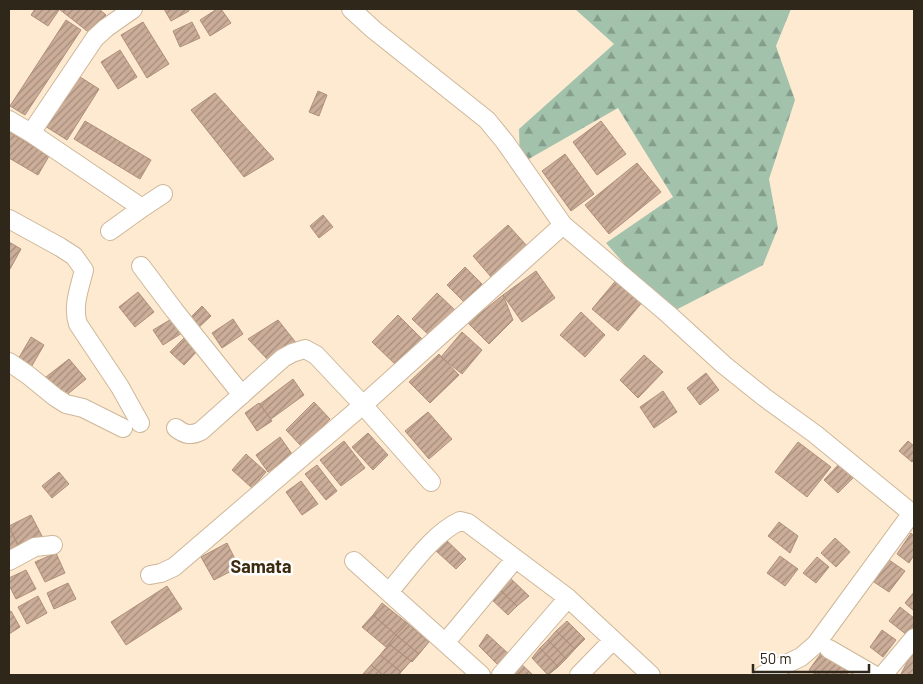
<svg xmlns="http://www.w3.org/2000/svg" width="923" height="684" viewBox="0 0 923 684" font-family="Barlow,sans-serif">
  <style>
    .forest { fill: url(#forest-firs) }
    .building { fill: url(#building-hatch); stroke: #b08f7b }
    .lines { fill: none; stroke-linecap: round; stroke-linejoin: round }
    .minor-casing { stroke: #ceb799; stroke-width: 20 }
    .minor { stroke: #fff; stroke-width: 18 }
    .labels { text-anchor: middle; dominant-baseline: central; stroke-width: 5; stroke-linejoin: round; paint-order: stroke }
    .quarter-label { font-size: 18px; font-weight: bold; fill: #3d2b0f; stroke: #fff }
  </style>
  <defs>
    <pattern id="forest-firs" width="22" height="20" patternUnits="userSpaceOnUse" patternTransform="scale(1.25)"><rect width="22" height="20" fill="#a3c2ac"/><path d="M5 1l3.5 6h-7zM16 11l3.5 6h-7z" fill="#859e8b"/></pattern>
    <pattern id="building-hatch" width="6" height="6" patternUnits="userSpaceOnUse" patternTransform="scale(1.25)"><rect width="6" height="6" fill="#cbad99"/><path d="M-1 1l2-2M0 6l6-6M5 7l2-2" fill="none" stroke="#a58d7c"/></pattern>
  </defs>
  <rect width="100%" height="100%" fill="#fdead1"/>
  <path class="forest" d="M575 9H791L776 46 795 100 769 179 778 228 763 265 668 314 606 243 673 197 618 108 520 164 519 129 614 44Z"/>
  <path class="building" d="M35 9H57L59 10 48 26 31 15Z
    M59 9H99L106 15 91 34Z
    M164 9H188L189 11 171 21Z
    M217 9H221L231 23 210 36 200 20Z
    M66 20 81 30 25 115 10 106Z
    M143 22 169 64 147 78 121 35Z
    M192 22 200 38 180 47 173 31Z
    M120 50 137 77 118 89 101 62Z
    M77 75 99 89 67 140 45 126Z
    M318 91 327 95 319 116 309 112Z
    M215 93 274 159 244 177 191 110Z
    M85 121 151 160 140 179 74 139Z
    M601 121 626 154 597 175 573 142Z
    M9 132 49 156 38 175 9 158Z
    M565 154 594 194 571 211 542 171Z
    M637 163 661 192 609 234 585 205Z
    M323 215 333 227 319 238 310 226Z
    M508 225 528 247 492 278 473 256Z
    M9 242 21 249 10 269 9 268Z
    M465 267 482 284 464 302 447 285Z
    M536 271 555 298 522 322 503 295Z
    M618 278 644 300 618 331 592 309Z
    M138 292 154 312 135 327 119 307Z
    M437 293 457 312 432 338 412 319Z
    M503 295 513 320 489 344 468 323Z
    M202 306 211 316 196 330 187 321Z
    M581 312 605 335 585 357 560 335Z
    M398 315 423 340 397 366 372 342Z
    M173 318 182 333 163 345 153 330Z
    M233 319 243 334 222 348 212 333Z
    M278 320 297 344 269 361 248 339Z
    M462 332 482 350 462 374 441 357Z
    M189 333 202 346 184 365 170 352Z
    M31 337 44 345 30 369 17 361Z
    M439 354 459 375 430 403 409 382Z
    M644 355 663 372 638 398 620 380Z
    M69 359 86 379 63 398 46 377Z
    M706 373 719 390 700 405 687 388Z
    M293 379 304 395 271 419 260 404Z
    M663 391 677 412 654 428 640 407Z
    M314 402 330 419 302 447 286 430Z
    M259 403 272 421 257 431 245 413Z
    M428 412 452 439 429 459 405 431Z
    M368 433 388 455 373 470 352 447Z
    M280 437 292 454 268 472 256 455Z
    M344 441 365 468 341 486 320 460Z
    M908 441 914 446V460L912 462 899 451Z
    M798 442 831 467 807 497 775 472Z
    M246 454 266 472 252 488 232 470Z
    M842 461 856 475 838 493 824 480Z
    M317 465 337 491 326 500 305 474Z
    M59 472 69 484 52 498 42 486Z
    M301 481 318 504 302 515 286 492Z
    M31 515 43 538 20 549 9 526Z
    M779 522 798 536 790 553 768 536Z
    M9 528 20 549 9 555Z
    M911 533 914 536V555L909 563 897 554Z
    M443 537 466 559 456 569 435 550Z
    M835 538 850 552 836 567 821 553Z
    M227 543 239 567 214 580 201 557Z
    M56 553 65 573 45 582 35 562Z
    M780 556 798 569 785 586 767 573Z
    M817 557 829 567 816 583 803 573Z
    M889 560 905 571 889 592 874 582Z
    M26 570 36 589 16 599 9 585V578Z
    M507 575 529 596 517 606 496 586Z
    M68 583 76 599 54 609 47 593Z
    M167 586 182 609 126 645 111 622Z
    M496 586 517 606 508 615 488 596Z
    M914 592V611L905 603Z
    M38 596 47 613 27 624 18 607Z
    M382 603 407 623 396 635 373 615Z
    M900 607 914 618V626L907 635 889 621Z
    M11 611 20 627 9 634V612Z
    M373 615 396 635 386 647 362 627Z
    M567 621 585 639 575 649 556 631Z
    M407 623 429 642 419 654 396 635Z
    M882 630 896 640 883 657 870 647Z
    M556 631 575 649 566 659 548 640Z
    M487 634 511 656 500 667 479 646Z
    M396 635 419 654 412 662 389 644Z
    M548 640 566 659 558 667 540 648Z
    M389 644 411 661 401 672 380 655Z
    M540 648 558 667 548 675 532 658Z
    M914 649V675H903L901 674Z
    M822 652 849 671 846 675H817L809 670Z
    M380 655 401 672 399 675H383L371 665Z
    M519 662 533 675H513L510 672Z
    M371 665 383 675 363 674Z"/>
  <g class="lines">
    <g class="minor-casing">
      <path id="minor" d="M133 9 106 28 95 38 31 133 142 208 163 194
        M351 9 374 30 487 120 505 142 563 225 575 235 668 314 724 365 764 397 815 434 914 515
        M9 120 31 133
        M9 219 60 247 74 256 84 270C80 287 72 306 78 324L120 387 140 423
        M110 231 142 208
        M141 266 174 310 242 395
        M9 362 28 375 55 397 66 404 83 408 123 428
        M176 428C185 435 191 436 201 431L283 358 292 353 305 349 316 355 363 405 431 482
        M9 561 35 547 53 545
        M354 561 481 675
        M150 575 161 573 174 567 363 405 563 225
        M389 592C409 569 432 534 460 521L468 523 568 598 651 675
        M445 643 515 559
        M829 649 874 675
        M501 675 568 598
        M579 675 613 640
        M763 675 801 657 816 644 912 513
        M883 675 914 638"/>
    </g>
    <use href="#minor" class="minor"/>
  </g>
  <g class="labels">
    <g class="quarter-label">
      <text x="261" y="566">Samata</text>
    </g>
  </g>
  <rect width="923" height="684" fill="none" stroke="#30271b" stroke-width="20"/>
  <path d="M753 664v8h116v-8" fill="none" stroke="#30271b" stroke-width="2.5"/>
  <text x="760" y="664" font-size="15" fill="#30271b" stroke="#ffffff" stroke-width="4" paint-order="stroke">50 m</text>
</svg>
